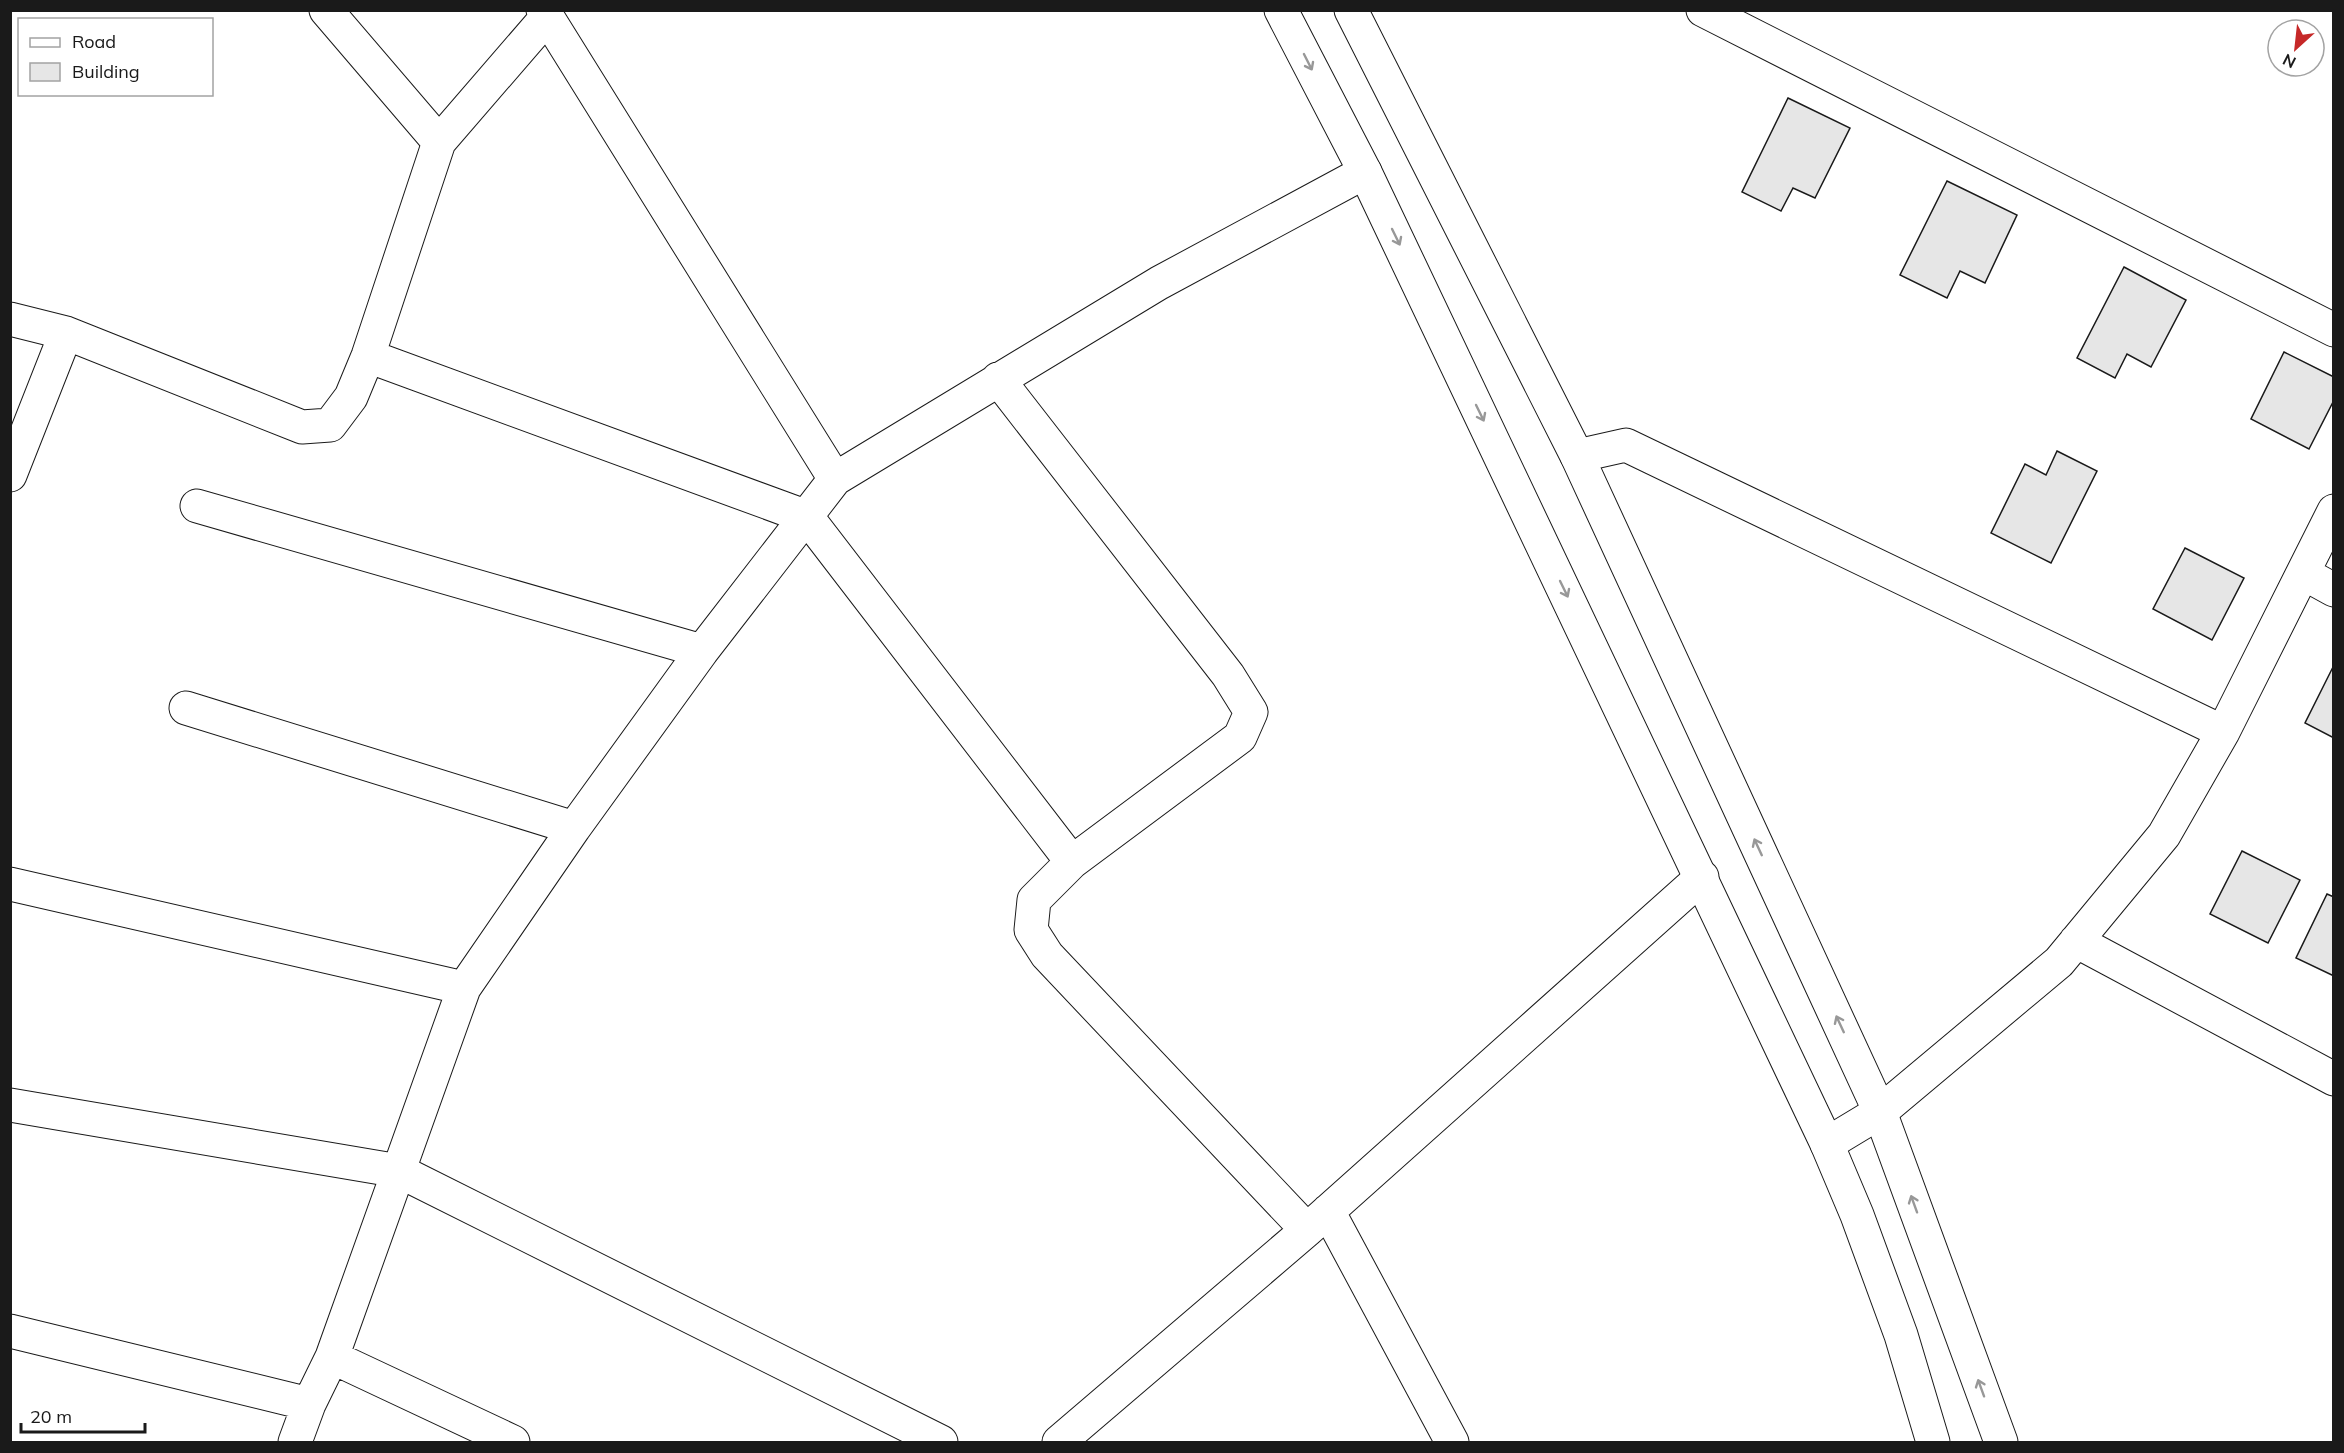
<svg xmlns="http://www.w3.org/2000/svg" width="2344" height="1453" viewBox="0 0 2344 1453" font-family="Mulish,sans-serif">
  <style>
    .building { fill: #e6e6e6; stroke: #1a1a1a; stroke-width: 1.5 }
    .lines { fill: none; stroke-linecap: round; stroke-linejoin: round }
    .minor-casing { stroke: #1a1a1a; stroke-width: 35 }
    .secondary-casing { stroke: #1a1a1a; stroke-width: 35 }
    .minor { stroke: #fff; stroke-width: 33 }
    .secondary { stroke: #fff; stroke-width: 33 }
    .oneway { stroke: #989898 }
  </style>
  <rect width="100%" height="100%" fill="#fff"/>
  <path class="building" d="M1788 98 1850 128 1815 198 1793 188 1781 211 1742 192Z
    M1947 181 2017 215 1985 283 1960 271 1947 298 1900 275Z
    M2124 267 2186 300 2151 367 2127 354 2115 378 2077 358Z
    M2284 352 2334 377V400L2309 449 2251 419Z
    M2057 451 2097 471 2051 563 1991 533 2025 464 2046 475Z
    M2185 548 2244 578 2212 640 2153 609Z
    M2334 665V738L2305 723Z
    M2242 851 2300 880 2268 943 2210 914Z
    M2327 894 2334 897V976L2296 958Z"/>
  <g class="lines">
    <g class="minor-casing">
      <path id="minor" d="M326 10 439 142
        M543 10 835 479
        M1703 10 2334 330
        M10 319 66 333 302 427 330 425 351 397 368 356 439 142 547 17
        M368 356 807 517 1072 862
        M998 379 1228 675 1251 712 1240 737 1072 862 1034 900 1031 930 1047 955 1307 1230
        M1577 456 1626 445 2223 732
        M10 475 66 333
        M197 506 702 651
        M2303 573 2334 590
        M186 708 574 828
        M10 884 464 988
        M2076 941 2334 1079
        M10 1105 399 1171 941 1442
        M1827 1144 1880 1112 2059 962 2164 835 2223 732 2334 511
        M1328 1211 1452 1442
        M10 1331 309 1404
        M332 1357 513 1442
        M295 1442 309 1404 332 1357 464 988 574 828 702 651 835 479 1159 283 1365 172
        M1059 1442 1307 1230 1702 877"/>
    </g>
    <g class="secondary-casing">
      <path id="secondary" d="M1281 10 1365 172 1827 1144 1857 1215 1901 1335 1933 1442
        M1351 10 1577 456 1880 1112 2001 1442"/>
    </g>
    <use href="#minor" class="minor"/>
    <use href="#secondary" class="secondary"/>
  </g>
  <defs><path id="oneway-shaft" d="M-6 0H5M1.5-3L5.5 0L1.5 3" fill="none" stroke-width="1.6" stroke-linecap="round" stroke-linejoin="round" transform="scale(1.5)"/></defs>
  <g class="oneway">
    <use href="#oneway-shaft" transform="translate(1308 62) rotate(63)"/>
    <use href="#oneway-shaft" transform="translate(1396 237) rotate(64)"/>
    <use href="#oneway-shaft" transform="translate(1480 413) rotate(64)"/>
    <use href="#oneway-shaft" transform="translate(1564 589) rotate(64)"/>
    <use href="#oneway-shaft" transform="translate(1758 847) rotate(-115)"/>
    <use href="#oneway-shaft" transform="translate(1840 1024) rotate(-115)"/>
    <use href="#oneway-shaft" transform="translate(1914 1204) rotate(-110)"/>
    <use href="#oneway-shaft" transform="translate(1981 1388) rotate(-110)"/>
  </g>
  <rect width="2344" height="1453" fill="none" stroke="#1a1a1a" stroke-width="24"/>
  <rect x="18" y="18" width="195" height="78" fill="#ffffff" stroke="#a3a3a3" stroke-width="1.5"/>
  <rect x="30" y="38" width="30" height="9" fill="#ffffff" stroke="#a3a3a3" stroke-width="1.5"/>
  <text x="72" y="48" font-size="18" fill="#1a1a1a">Road</text>
  <rect x="30" y="63" width="30" height="18" fill="#e6e6e6" stroke="#a3a3a3" stroke-width="1.5"/>
  <text x="72" y="78" font-size="18" fill="#1a1a1a">Building</text>
  <g transform="translate(2296 48) rotate(207)"><circle r="28" fill="#ffffff" stroke="#a3a3a3" stroke-width="1.5"/>
  <path d="M0-4.5L10 22L0 15L-10 22Z" fill="#c62828"/>
  <text y="-9" font-size="16" font-weight="bold" text-anchor="middle" fill="#1a1a1a">N</text>
  </g>
  <path d="M21 1423v9h124v-9" fill="none" stroke="#1a1a1a" stroke-width="3"/>
  <text x="30" y="1423" font-size="18" fill="#1a1a1a" stroke="#ffffff" stroke-width="4.5" paint-order="stroke">20 m</text>
</svg>
